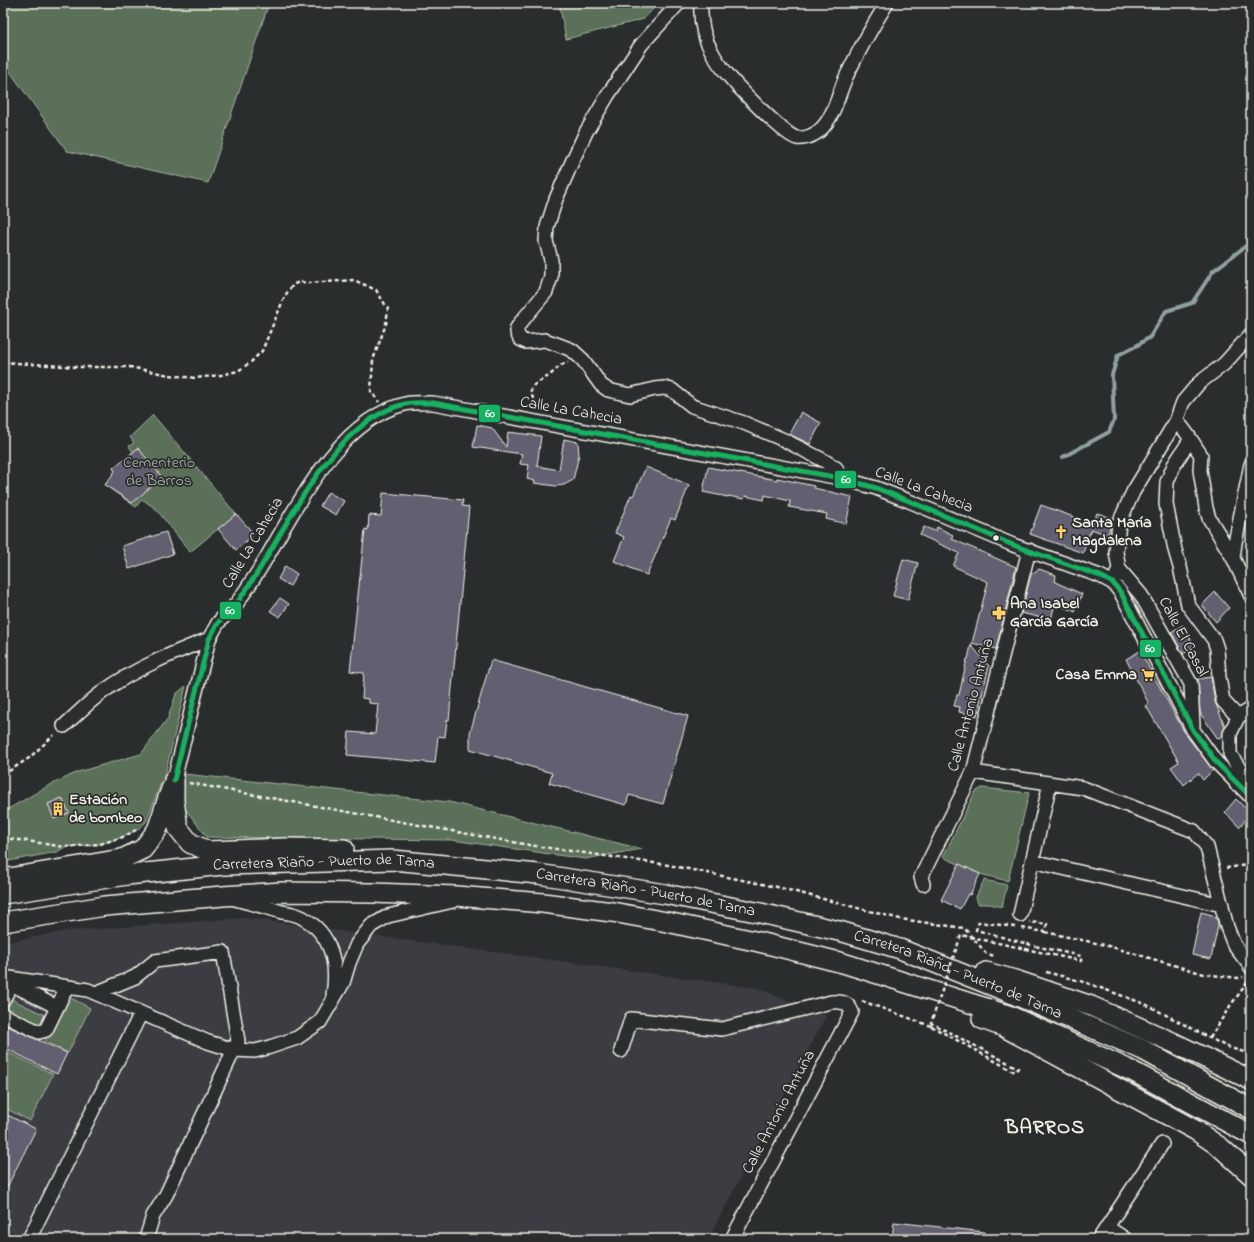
<svg xmlns="http://www.w3.org/2000/svg" width="1254" height="1242" viewBox="0 0 1254 1242" font-family="'Indie Flower',sans-serif">
  <style>
    .built { fill: #3b3c42 }
    .green { fill: #5a6f59; stroke: #a7b0a0 }
    .lines { fill: none; stroke-linecap: round; stroke-linejoin: round }
    .stream { stroke: #90a19f; stroke-width: 4 }
    .building { fill: #625e6f; stroke: #f4f1e8 }
    .minor-casing { stroke: #f4f1e8; stroke-width: 16 }
    .highway-casing { stroke: #f4f1e8; stroke-width: 22 }
    .path { stroke: #f4f1e8; stroke-width: 2.5; stroke-dasharray: 4 3; stroke-linecap: butt }
    .minor { stroke: #2a2d2e; stroke-width: 13 }
    .highway { stroke: #2a2d2e; stroke-width: 19 }
    .path-bridge { stroke: #f4f1e8; stroke-width: 2.5; stroke-dasharray: 4 3; stroke-linecap: butt }
    .bus-1-casing { stroke: #2a2d2e; stroke-width: 8 }
    .bus-1 { stroke: #13b361; stroke-width: 5 }
    .bus-dot { fill: #f4f1e8; stroke: #2a2d2e; stroke-width: 1.5 }
    .labels { text-anchor: middle; dominant-baseline: central; stroke-width: 3.5; stroke-linejoin: round; paint-order: stroke }
    .street-label { font-size: 16px; fill: #f4f1e8; stroke: #2a2d2e }
    .park-label { font-size: 16px; fill: #afb6a8; stroke: #2a2d2e }
    .poi-label { font-size: 16px; font-weight: bold; fill: #f4f1e8; stroke: #2a2d2e; text-anchor: start }
    .district-label { font-size: 20px; font-weight: bold; letter-spacing: 1px; fill: #f4f1e8; stroke: #2a2d2e }
    .line-badge { stroke: #2a2d2e; stroke-width: 1.5 }
    .badge-label { font-size: 11px; text-anchor: middle; font-weight: bold; fill: #fff }
  </style>
  <rect width="100%" height="100%" fill="#2a2d2e"/>
  <filter id="ink" filterUnits="userSpaceOnUse"><feTurbulence type="fractalNoise" baseFrequency=".025" numOctaves="2"/><feDisplacementMap in="SourceGraphic" scale="8" xChannelSelector="R" yChannelSelector="G"/><feConvolveMatrix kernelMatrix="1 2 1 2 8 2 1 2 1" color-interpolation-filters="sRGB"/></filter>
  <g filter="url(#ink)">
    <path class="built" d="M245 918 757 988 826 1016 708 1239H3V943L67 931Z"/>
    <path class="green" d="M3 3H269L208 183 67 151 3 62Z
      M559 3H658L644 19 566 39Z
      M153 415 236 514 190 552 156 509 142 499 136 507 105 485 116 472 113 468 133 452 129 446 134 443 130 437Z
      M186 686 164 779 161 783 146 822 137 830 123 837 100 844 65 847 57 852 3 862V812L48 786 78 772 141 754 168 718 176 694Z
      M184 774 449 802 642 849 585 859 452 840 207 837 179 801Z
      M982 788 1029 793 1008 881 980 874 943 857 975 792Z
      M984 880 1007 885 1002 907 990 904H978L976 897Z
      M67 996 90 1008 68 1053 45 1041Z
      M9 998 47 1016 41 1028 3 1010Z
      M3 1050 53 1074 30 1121 3 1107Z"/>
    <g class="lines">
      <path class="stream" d="M1063 457 1109 432 1114 420 1112 375 1118 355 1136 346 1150 337 1166 311 1192 303 1213 271 1251 242"/>
    </g>
    <path class="building" d="M801 412 821 423 810 444 789 434Z
      M477 425 492 428 506 447 508 432 541 436 537 466 559 470 564 439 578 442 579 455 573 480 564 485 556 486 534 483 535 481 527 479 529 465 520 464 522 454 473 447Z
      M138 448 162 477 132 503 105 485 115 471 113 468Z
      M646 467 689 485 675 520 671 518 647 575 614 561 624 537 615 533 631 495 633 496Z
      M708 467 777 480V478L814 486V488L852 497 846 524 826 519 827 514 789 507 790 501 765 495 764 500 745 496 744 499 728 496V497L703 492Z
      M328 492 344 501 336 515 320 506Z
      M383 493 463 500 462 506 469 507 449 720H447L445 737 438 736 435 763 347 755 349 732 375 734 378 704 369 703V699L362 698 364 673 350 671 365 529 368 530 369 515 381 516Z
      M1041 505 1093 524 1097 513 1112 518 1108 535 1091 529 1083 553 1030 534Z
      M236 514 254 534 236 550 218 529Z
      M924 527 935 531 937 527 953 535 952 539 1016 567 996 649 972 643 988 582 953 566 959 553 920 535Z
      M166 532 173 554 129 569 122 546Z
      M903 559 918 563 908 600 893 596Z
      M285 566 297 574 290 586 278 579Z
      M1039 569 1056 575 1055 582 1082 594 1075 612 1055 603 1051 620 1021 613 1031 574Z
      M1215 592 1229 608 1216 622 1202 605Z
      M280 598 289 604 280 617 270 611Z
      M1183 625 1195 647 1183 654 1171 632Z
      M971 645 989 666 977 716 959 712 960 707 954 706 957 695H959L967 659H968Z
      M1140 651 1186 735 1213 770 1203 780 1198 773 1184 785 1171 767 1179 762 1146 706 1149 704 1126 659Z
      M491 660 688 716 663 804 629 795 626 805 549 783 552 773 470 749V733Z
      M1211 677 1215 702 1225 726 1222 736 1218 739 1200 713 1198 679Z
      M62 798 69 813 54 819 48 804Z
      M1236 799 1251 814 1239 827 1225 812Z
      M959 864 980 874 970 895 968 894 960 909 941 900Z
      M1201 912 1212 915 1216 918 1218 922V926L1211 959 1192 955Z
      M3 1024 67 1053 57 1074 3 1047Z
      M3 1113 36 1129 3 1195Z
      M894 1222 985 1232V1239H892Z"/>
    <g class="lines">
      <g class="minor-casing">
        <path id="minor" d="M679 3 641 45 608 95 586 132 572 162 556 199 547 227 546 241 551 260V277L546 292 521 322 517 328V333L520 339 526 342 545 340 559 345 572 350 583 360 601 385 608 390 630 395 655 389 664 388 672 390 692 406 744 423 784 440 823 460 836 468 840 478
          M701 3C700 20 703 37 712 52 716 60 722 68 728 75 737 86 785 136 797 138 804 139 813 136 819 131 834 118 838 95 846 77 858 52 872 27 887 3
          M1176 421C1186 429 1193 444 1201 455L1200 470 1206 508 1209 518 1233 558 1251 596
          M1190 440 1174 465 1167 482 1166 504 1175 550 1180 567 1188 605 1214 640 1217 649 1219 677 1223 701 1238 717
          M1233 558 1235 543 1251 464
          M1119 569 1141 595 1191 684 1193 726
          M1113 583 1119 569 1116 552 1119 523 1133 492 1176 421 1183 402 1199 383 1224 364 1251 334
          M64 726C77 714 90 701 104 691 136 668 173 653 209 639
          M973 772 1083 788 1194 831 1207 847 1227 927 1234 945 1251 967
          M174 780 209 639C212 634 215 628 218 623 224 616 231 610 237 603 244 593 252 581 259 570 293 515 336 420 405 404 414 402 424 403 433 403L840 478 876 488 909 501 1013 545 1100 576 1113 583 1121 593 1193 730 1216 762 1251 797
          M1236 784 1244 776 1230 754V734L1238 717 1251 709
          M1032 861 1222 905
          M923 884 921 877 973 772 1029 550
          M235 899C250 903 266 907 282 912 289 913 297 914 303 918 332 934 338 965 333 995
          M1020 915 1050 783
          M3 977 88 990 208 1042 234 1050 255 1051 267 1048 297 1038 320 1022 343 983 349 963 357 944 371 926 388 916 453 901
          M11 984 57 1007
          M96 993 135 977 155 961 223 952 238 1041 166 1195 153 1216 146 1239
          M3 1000 14 979
          M3 1015 39 1032 46 1030 67 987
          M621 1051 631 1019 722 1029 831 1002C841 1001 848 1002 852 1012L732 1239
          M1107 1227 1125 1239
          M29 1239 141 1013
          M1099 1239 1162 1144"/>
      </g>
      <g class="highway-casing">
        <g id="highway">
          <path d="M174 780V801L178 828 190 843 208 851 286 848 344 849"/>
          <path d="M3 879 122 859 143 849 157 830 171 789"/>
          <path id="s1" d="M3 894 127 875 223 865 393 860 538 874 665 894 756 912 843 932 900 949 1013 994 1143 1050 1251 1109"/>
          <path d="M3 922 105 906 223 896 282 892 372 893 456 896 543 903 612 912 667 922 759 942 843 963 1008 1015 1132 1071 1251 1135"/>
          <path d="M986 972 1018 981 1091 1006 1172 1042 1251 1080"/>
          <path d="M982 1019 1004 1027 1195 1130 1220 1147 1251 1175"/>
        </g>
      </g>
      <path class="path" d="M3 362 77 367H130L169 375 195 378 221 375 238 371 251 362 262 351 284 298 288 291 294 284 300 282 308 283 354 280 376 290 388 309 386 324 373 360 371 391 379 402
        M542 410 535 402 531 394V390L534 385 550 375 561 365 568 362
        M3 775 29 758 54 735
        M189 783 529 845 668 865 777 887 900 919 964 928 986 953 994 956
        M3 838 27 841 65 847 100 844 123 837 136 830
        M1226 868 1248 865 1251 862
        M1015 927 979 922 976 930 1035 946
        M1022 928 1045 932 1047 924 1029 922
        M1045 932 1105 945 1204 974 1238 978 1243 977
        M1046 972 1084 982 1145 1004 1227 1047 1251 1054
        M862 1001 931 1026
        M1210 1038 1230 1006 1250 979"/>
      <use href="#minor" class="minor"/>
      <use href="#highway" class="highway"/>
      <path class="path-bridge" d="M931 1026 1015 1072 1018 1068 931 1023 961 935 1081 961V956L1035 946"/>
      <g class="bus-1-casing">
        <path id="bus-1" d="M174 780 209 639C212 634 215 628 218 623 224 616 231 610 237 603 244 593 252 581 259 570 293 515 336 420 405 404 414 402 424 403 433 403L840 478 876 488 909 501 1013 545 1100 576 1113 583 1121 593 1193 730 1216 762 1251 797"/>
      </g>
      <use href="#bus-1" class="bus-1"/>
    </g>
  </g>
  <defs>
    <g id="church-bare" transform="scale(1.08)"><path d="M-1.2-6h2.4v3.5h3.3v2.4h-3.3V6h-2.4V-.1h-3.3v-2.4h3.3Z" fill="#ffd166" stroke="#2a2d2e" stroke-width="2.5" paint-order="stroke"/></g>
    <g id="pharmacy-bare" transform="scale(1.08)"><path d="M-2-6h4v4h4v4h-4v4h-4v-4h-4v-4h4Z" fill="#ffd166" stroke="#2a2d2e" stroke-width="2.5" paint-order="stroke"/></g>
    <g id="supermarket-bare" transform="scale(1.08)"><path d="M-6-5.5h2.5l.6 2H6L4.5 2H-2.5L-4.4-4H-6ZM-1.5 3.2a1.3 1.3 0 1 0 .1 0ZM3 3.2a1.3 1.3 0 1 0 .1 0Z" fill="#ffd166" stroke="#2a2d2e" stroke-width="2.5" paint-order="stroke"/></g>
    <g id="building-bare" transform="scale(1.08)"><path d="M-4-6H4V6H1V3H-1V6H-4ZM-2.5-4.3h1.7v1.8h-1.7ZM.8-4.3h1.7v1.8H.8ZM-2.5-1h1.7V.8h-1.7ZM.8-1h1.7V.8H.8Z" fill="#ffd166" stroke="#2a2d2e" stroke-width="2.5" paint-order="stroke"/></g>
  </defs>
  <g fill-rule="evenodd">
    <use href="#church-bare" x="1061" y="532"/>
    <use href="#pharmacy-bare" x="999" y="613"/>
    <use href="#supermarket-bare" x="1148" y="675"/>
    <use href="#building-bare" x="58" y="809"/>
  </g>
  <circle class="bus-dot" cx="996" cy="538" r="3.5"/>
  <g class="labels">
    <g class="street-label">
      <text transform="translate(571 411) rotate(10)">Calle La Cahecia</text>
      <text transform="translate(924 490) rotate(21)">Calle La Cahecia</text>
      <text transform="translate(253 543) rotate(-59)">Calle La Cahecia</text>
      <text transform="translate(1183 637) rotate(62)">Calle El Casal</text>
      <text transform="translate(971 705) rotate(-75)">Calle Antonio Antuña</text>
      <text stroke="none"><textPath href="#s1" startOffset="323">Carretera Riaño - Puerto de Tarna</textPath></text>
      <text stroke="none"><textPath href="#s1" startOffset="647">Carretera Riaño - Puerto de Tarna</textPath></text>
      <text stroke="none"><textPath href="#s1" startOffset="971">Carretera Riaño - Puerto de Tarna</textPath></text>
      <text transform="translate(779 1112) rotate(-62)">Calle Antonio Antuña</text>
    </g>
    <g class="park-label">
      <text x="159" y="463">Cementerio<tspan x="159" dy="18">de Barros</tspan></text>
    </g>
    <g class="poi-label">
      <text x="1072" y="523">Santa María<tspan x="1072" dy="18">Magdalena</tspan></text>
      <text x="1010" y="604">Ana Isabel<tspan x="1010" dy="18">García García</tspan></text>
      <text x="1137" y="675" text-anchor="end">Casa Emma</text>
      <text x="69" y="800">Estación<tspan x="69" dy="18">de bombeo</tspan></text>
    </g>
    <g class="district-label">
      <text x="1045" y="1128">BARROS</text>
    </g>
  </g>
  <g class="line-badge">
    <rect x="478" y="404" width="23" height="19" rx="4" fill="#13b361"/>
    <rect x="834" y="470" width="23" height="19" rx="4" fill="#13b361"/>
    <rect x="219" y="601" width="23" height="19" rx="4" fill="#13b361"/>
    <rect x="1139" y="639" width="23" height="19" rx="4" fill="#13b361"/>
  </g>
  <g class="badge-label">
    <text x="490" y="417">60</text>
    <text x="846" y="483">60</text>
    <text x="230" y="614">60</text>
    <text x="1150" y="652">60</text>
  </g>
  <rect width="1254" height="1242" fill="none" stroke="#2a2d2e" stroke-width="16"/>
  <rect x="8" y="8" width="1238" height="1226" fill="none" stroke="#f4f1e8" stroke-width="1.5" filter="url(#ink)"/>
</svg>
